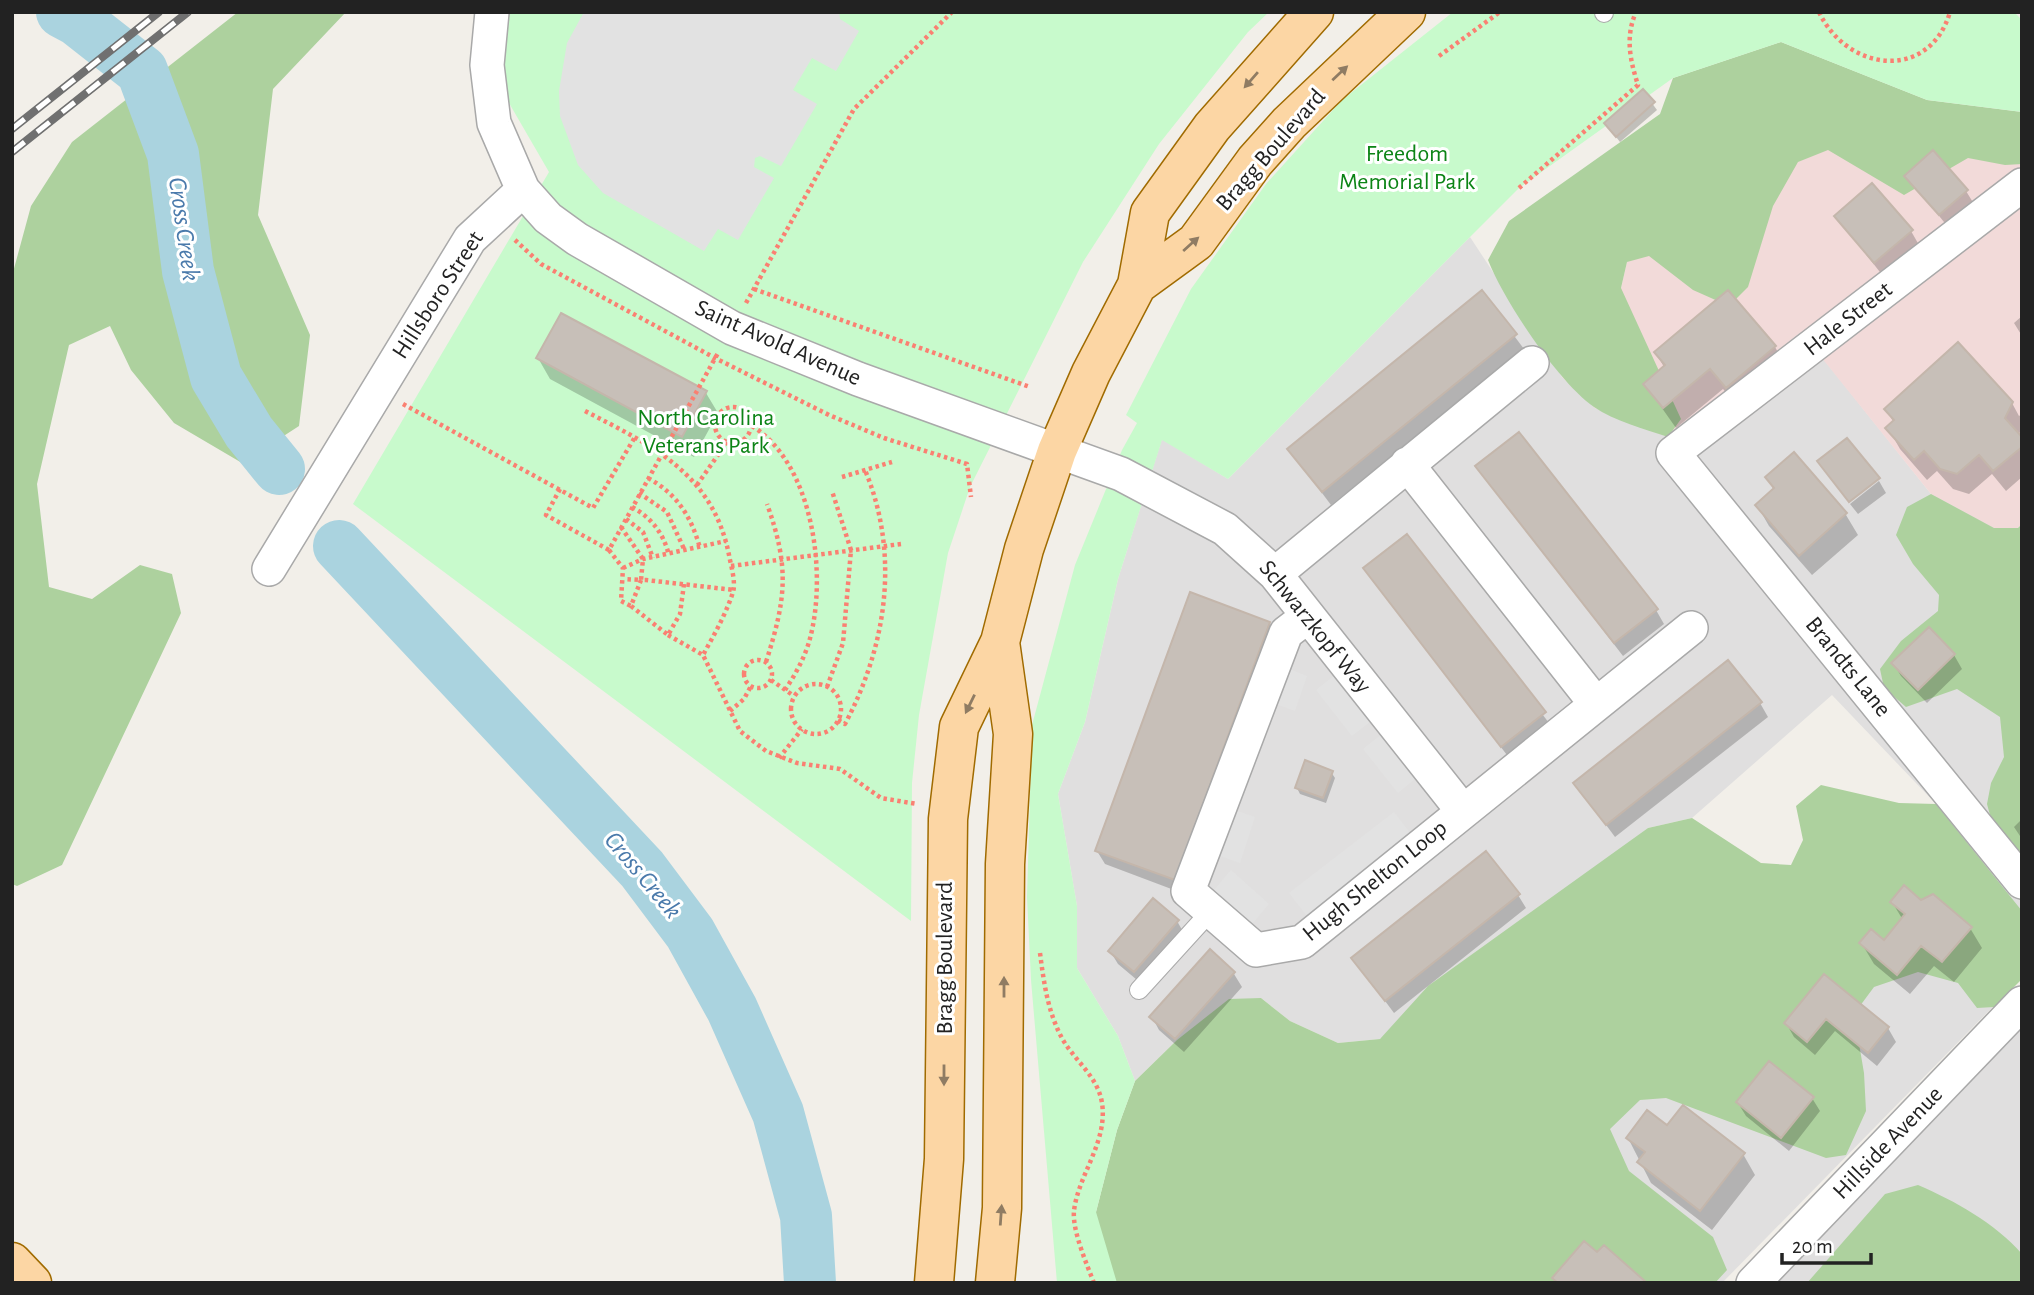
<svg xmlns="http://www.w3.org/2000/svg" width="2034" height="1295" viewBox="0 0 2034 1295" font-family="'Alegreya Sans',sans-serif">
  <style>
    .residential { fill: #e0dfdf }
    .commercial { fill: #f2dad9 }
    .forest { fill: #add19e }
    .park { fill: #c8facc }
    .parking { fill: #e2e2e2 }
    .shadow { fill: #0003 }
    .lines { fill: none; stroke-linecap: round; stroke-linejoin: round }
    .river { stroke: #aad3df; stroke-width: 52 }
    .building { fill: #c7bfb8; stroke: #c4b6ab; stroke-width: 2 }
    .service-casing { stroke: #a9a9a9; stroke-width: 20 }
    .minor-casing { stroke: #a9a9a9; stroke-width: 36 }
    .primary-casing { stroke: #a06b00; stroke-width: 41 }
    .path { stroke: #fa8072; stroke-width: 4.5; stroke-dasharray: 3.5 3.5; stroke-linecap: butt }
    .service { stroke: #fff; stroke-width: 18 }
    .minor { stroke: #fff; stroke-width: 33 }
    .primary { stroke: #fcd6a4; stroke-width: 38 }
    .rail-casing { stroke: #707070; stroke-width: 8 }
    .rail { stroke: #fff; stroke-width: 5; stroke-dasharray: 16; stroke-linecap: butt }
    .oneway { fill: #8f7c63 }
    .labels { text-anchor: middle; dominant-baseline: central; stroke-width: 6; stroke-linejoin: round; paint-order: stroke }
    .street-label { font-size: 24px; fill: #222; stroke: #fff }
    .park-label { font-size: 24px; fill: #0c8416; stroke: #fff }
    .water-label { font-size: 26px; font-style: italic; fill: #4a7aab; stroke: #fff }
  </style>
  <rect width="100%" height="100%" fill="#f2efe9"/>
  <path class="residential" d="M1470 237 1562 377 1595 408 1668 437 1801 331 1931 494 2018 528 2022 524V977L1722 1283H1442L1936 804 1832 695 1692 818 1648 828 1380 1039 1338 1043 1290 1021 1261 998 1177 1040 1135 1081 1118 1036 1077 968V906L1058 794 1085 722 1118 579 1162 439 1228 479Z
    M2022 1019V1283H1774Z"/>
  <path class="commercial" d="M1886 84 1927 100 2022 112V524L2018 528H1994L1931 494 1801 332 1668 437 1595 408 1562 377 1621 288 1627 262Z"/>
  <path class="forest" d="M238 12H346L273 89 258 215 310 335 299 426 242 463 174 423 131 370 110 326 69 345 37 484 49 587 92 599 140 565 172 574 181 613 62 865 17 886 12 884V276L31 206 72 142Z
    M1781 42 1927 100 2022 112V164L2005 165 1968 158 1904 195 1828 150 1798 162 1773 206 1748 287 1729 306 1693 290 1649 256 1627 262 1621 288 1681 419 1668 437C1645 429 1614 421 1594 407 1558 382 1504 301 1488 260L1509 221 1660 114 1673 78Z
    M1931 494 1994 528H2018L2022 524V864L1994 830 1987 804 1991 783 2004 757 2000 717 1957 689 1906 707 1884 688 1880 669 1901 641 1938 611 1939 595 1913 564 1896 535 1907 507Z
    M1821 785 1899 803 1936 804 2022 911V979L1994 1007 1977 1008 1958 983 1918 972 1874 987 1854 1014 1864 1073 1866 1111 1846 1155 1826 1158 1666 1098 1640 1100 1610 1129 1629 1171 1713 1237 1727 1270 1715 1283H1072L1096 1212 1117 1130 1135 1081 1177 1040 1229 999 1261 998 1290 1021 1338 1043 1380 1039 1428 986 1648 828 1692 818 1761 863 1791 865 1803 840 1796 806Z
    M1918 1185C1955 1201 1995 1223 2022 1254V1283H1807L1885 1194Z"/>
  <path class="park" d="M496 12H1269L1248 32 1159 144 1083 262 970 487 948 553 919 715 912 783 911 921 353 504 549 172 487 65Z
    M1453 12H2014L2022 20V112L1927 100 1781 42 1673 78 1519 188 1228 479 1162 440 1118 579 1085 722 1058 794 1077 906V968L1118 1036 1135 1081 1117 1130 1096 1212 1117 1283H1057L1031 980 1027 897 1032 725 1075 565 1122 450 1137 423 1126 415 1191 289 1266 184 1342 100Z"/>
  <path class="parking" d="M584 12H839L840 19 859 31 836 71 812 58 793 90 817 104 781 166 760 156 755 158 754 167 774 178 738 240 718 229 704 251 603 193 578 165 560 116 559 91 567 43Z
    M1284 667 1307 676 1295 711 1271 702Z
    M1335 675 1371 721 1352 736 1316 690Z
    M1382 734 1416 778 1398 793 1363 749Z
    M1232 809 1255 817 1240 863 1217 855Z
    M1394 812 1411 834 1307 916 1289 893Z
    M1231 870 1269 904 1252 924 1214 890Z"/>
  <path class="shadow" d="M1643 91 1657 110 1620 142 1606 124Z
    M1907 176 1966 191 1974 204 1948 227Z
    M1836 216 1911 231 1919 245 1883 276Z
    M1482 293 1524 349 1331 505 1289 449Z
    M2022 316V336L2014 323Z
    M1775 347 1787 368 1739 408 1723 389 1676 428 1645 384 1664 367 1656 353Z
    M538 358 706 393 718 413 694 457 550 379Z
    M2012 403 2019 416 2022 414V428L2018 436 2022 440V477L2006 491 1992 474 1969 494 1953 489 1937 471 1927 480 1900 449 1888 428 1894 423 1886 409Z
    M1794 454 1846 515 1858 535 1812 575 1769 526 1757 505 1774 490 1767 478Z
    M1477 466 1656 610 1664 624 1623 656Z
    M1879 481 1886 493 1858 514 1850 504Z
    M1407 536 1552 727 1510 759 1365 569Z
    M1269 623 1277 637 1182 893 1105 864 1097 851Z
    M1929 629 1954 655 1962 669 1927 703 1901 676 1893 663Z
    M1760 703 1768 717 1615 837 1575 783Z
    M1331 772 1335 778 1326 803 1300 794 1297 788Z
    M2022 819V839L2014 827Z
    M1518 895 1526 908 1394 1013 1353 958Z
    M1892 902H1921L1970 928 1982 948 1954 982 1934 966 1910 994 1874 964 1862 944 1885 942 1903 920Z
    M1177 921 1185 935 1143 985 1118 964 1110 951Z
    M1210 952 1234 974 1242 987 1184 1052 1159 1030 1152 1017Z
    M1824 976 1888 1028 1896 1042 1877 1066 1835 1031 1815 1055 1794 1037 1786 1023Z
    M1812 1098 1820 1111 1789 1151 1746 1116 1738 1103Z
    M1667 1128 1743 1154 1755 1175 1712 1230 1651 1183 1628 1138Z"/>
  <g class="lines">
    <path class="river" d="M62 12 77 20 142 71 173 154 188 271 216 377 249 432 279 469
      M339 546 642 869 690 933 732 1009 778 1113 806 1216 810 1283"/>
  </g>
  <path class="building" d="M1643 89 1655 102 1616 137 1604 123Z
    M1933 150 1968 190 1939 215 1904 176Z
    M1872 183 1913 230 1874 263 1834 216Z
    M1482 290 1517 334 1322 492 1287 449Z
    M1728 290 1776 346 1726 388 1710 369 1663 408 1643 384 1665 365 1654 352Z
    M561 313 707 391 682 437 536 358Z
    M1958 342 2013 402 2005 418 2022 437V447L1993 471 1979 455 1957 474 1940 469 1924 451 1914 460 1885 428 1894 420 1884 409Z
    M1519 432 1658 609 1614 643 1475 466Z
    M1847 438 1880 478 1849 502 1817 461Z
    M1794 452 1847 513 1799 556 1755 505 1774 488 1765 477Z
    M1407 534 1546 712 1501 747 1363 568Z
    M1190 592 1270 622 1175 880 1095 851Z
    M1929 627 1955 654 1918 690 1891 663Z
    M1728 660 1762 702 1606 825 1573 783Z
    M1305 760 1333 771 1323 798 1295 788Z
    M1486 851 1520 894 1385 1001 1351 958Z
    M1904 885 1921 900 1933 894 1972 927 1942 962 1921 946 1897 975 1859 943 1871 929 1884 940 1905 914 1890 902Z
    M1153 898 1179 920 1134 972 1108 951Z
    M1210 949 1235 972 1175 1039 1149 1017Z
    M1824 974 1889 1027 1868 1053 1826 1019 1807 1042 1784 1023Z
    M1769 1061 1814 1097 1781 1138 1736 1102Z
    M1683 1105 1745 1153 1700 1211 1637 1162 1645 1152 1626 1138 1647 1110 1667 1125Z
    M1584 1241 1597 1252 1604 1245 1647 1283H1558L1552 1278Z"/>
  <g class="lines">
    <g class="service-casing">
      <path id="service" d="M1604 13V12
        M1139 990 1210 912"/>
    </g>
    <g class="minor-casing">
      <path id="minor" d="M492 12 487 65 494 123 523 190 548 218 577 239 732 328 858 379 1121 474 1225 529 1275 574 1462 810
        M2022 185 1673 453 2022 882
        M1407 464 1596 704
        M269 569 470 239 523 190
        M1275 574 1532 363
        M1308 616 1286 633 1188 891 1256 950 1302 942 1691 628
        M1753 1283 2022 1003"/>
    </g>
    <g class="primary-casing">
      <path id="primary" d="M1137 285 1196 242 1255 161 1289 123 1406 12
        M12 1262 32 1283
        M934 1283 944 1159 948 819 959 727 1000 642 1024 549 1057 451 1091 373 1137 285 1150 213 1212 127 1314 12
        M995 1283 1002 1208 1005 864 1013 734 1000 642"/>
    </g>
    <path class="path" d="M1819 12C1848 73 1930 81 1950 12
      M1439 56 1500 12
      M1519 188 1638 85C1630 60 1625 37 1636 12
      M515 240 541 264 715 358 829 415 884 438 967 464 971 497
      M754 289 1030 387
      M746 303 854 109 952 12
      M403 404 593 508 635 437
      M715 425a18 18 0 1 1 36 0a18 18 0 1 1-36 0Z
      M585 411C653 446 713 474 729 555 731 566 736 582 733 592 726 614 714 635 703 655
      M752 426C814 464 828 577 809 642 804 659 795 675 785 690
      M842 477 892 462
      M648 478C677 494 691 516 700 548
      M697 485 727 442
      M560 489 546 515 609 550 718 353
      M639 493 667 512 685 551
      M632 507C652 518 663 533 669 555
      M626 519 643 532 653 558
      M621 527 643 559 641 580 624 579
      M609 550 623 568 621 601 631 606
      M731 566 901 544
      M623 568 643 559 726 541
      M684 584 680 614 668 635 631 606 641 580H646L734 590
      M668 635 703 655 740 731 766 751 797 763 840 769 881 798 917 804
      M744 674a14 14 0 1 1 28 0a14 14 0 1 1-28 0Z
      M766 662C786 599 790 568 767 504
      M771 680 794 696
      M791 709a25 25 0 1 1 50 0a25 25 0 1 1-50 0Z
      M827 687 843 643 851 550 832 491
      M730 711 744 699 751 686
      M838 720 845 724C887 645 900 554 865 470
      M779 758 802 729
      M1040 953C1044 984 1048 1013 1063 1040 1076 1062 1098 1077 1102 1103 1108 1142 1078 1175 1074 1211 1072 1230 1087 1265 1094 1283"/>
    <use href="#service" class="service"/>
    <use href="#minor" class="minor"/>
    <use href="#primary" class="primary"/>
    <g class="rail-casing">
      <path id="rail" d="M12 129 159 12
        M12 152 188 12"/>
    </g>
    <use href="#rail" class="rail"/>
  </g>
  <defs><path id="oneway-solid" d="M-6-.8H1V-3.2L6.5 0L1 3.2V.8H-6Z" transform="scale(1.75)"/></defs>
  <g class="oneway">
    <use href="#oneway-solid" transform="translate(1340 73) rotate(-43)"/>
    <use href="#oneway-solid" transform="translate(1251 80) rotate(131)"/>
    <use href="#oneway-solid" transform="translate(1191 244) rotate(-42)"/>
    <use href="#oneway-solid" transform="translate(970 704) rotate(116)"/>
    <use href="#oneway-solid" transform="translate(1004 987) rotate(-90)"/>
    <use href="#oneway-solid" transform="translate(944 1075) rotate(90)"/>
    <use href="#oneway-solid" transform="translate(1001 1215) rotate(-86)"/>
  </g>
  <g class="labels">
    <g class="street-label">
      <text transform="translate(1271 150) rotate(-49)">Bragg Boulevard</text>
      <text transform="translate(438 295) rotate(-57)">Hillsboro Street</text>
      <text transform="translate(1848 319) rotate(-38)">Hale Street</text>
      <text transform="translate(778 343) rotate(24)">Saint Avold Avenue</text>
      <text transform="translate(1315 627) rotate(51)">Schwarzkopf Way</text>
      <text transform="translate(1848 667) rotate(51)">Brandts Lane</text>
      <text transform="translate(1375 881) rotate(-39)">Hugh Shelton Loop</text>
      <text transform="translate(945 958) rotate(-90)">Bragg Boulevard</text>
      <text transform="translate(1888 1143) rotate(-46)">Hillside Avenue</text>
    </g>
    <g class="park-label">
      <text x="1407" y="154">Freedom<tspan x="1407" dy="28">Memorial Park</tspan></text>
      <text x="706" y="418">North Carolina<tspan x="706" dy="28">Veterans Park</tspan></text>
    </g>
    <g class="water-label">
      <text transform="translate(184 229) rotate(82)">Cross Creek</text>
      <text transform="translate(643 875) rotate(50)">Cross Creek</text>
    </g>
  </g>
  <rect width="2034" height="1295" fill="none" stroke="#222222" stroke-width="28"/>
  <path d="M1782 1253v10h89v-10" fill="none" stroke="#222222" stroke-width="3.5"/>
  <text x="1792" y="1253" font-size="21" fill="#222222" stroke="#ffffff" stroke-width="5" paint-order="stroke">20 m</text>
</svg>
